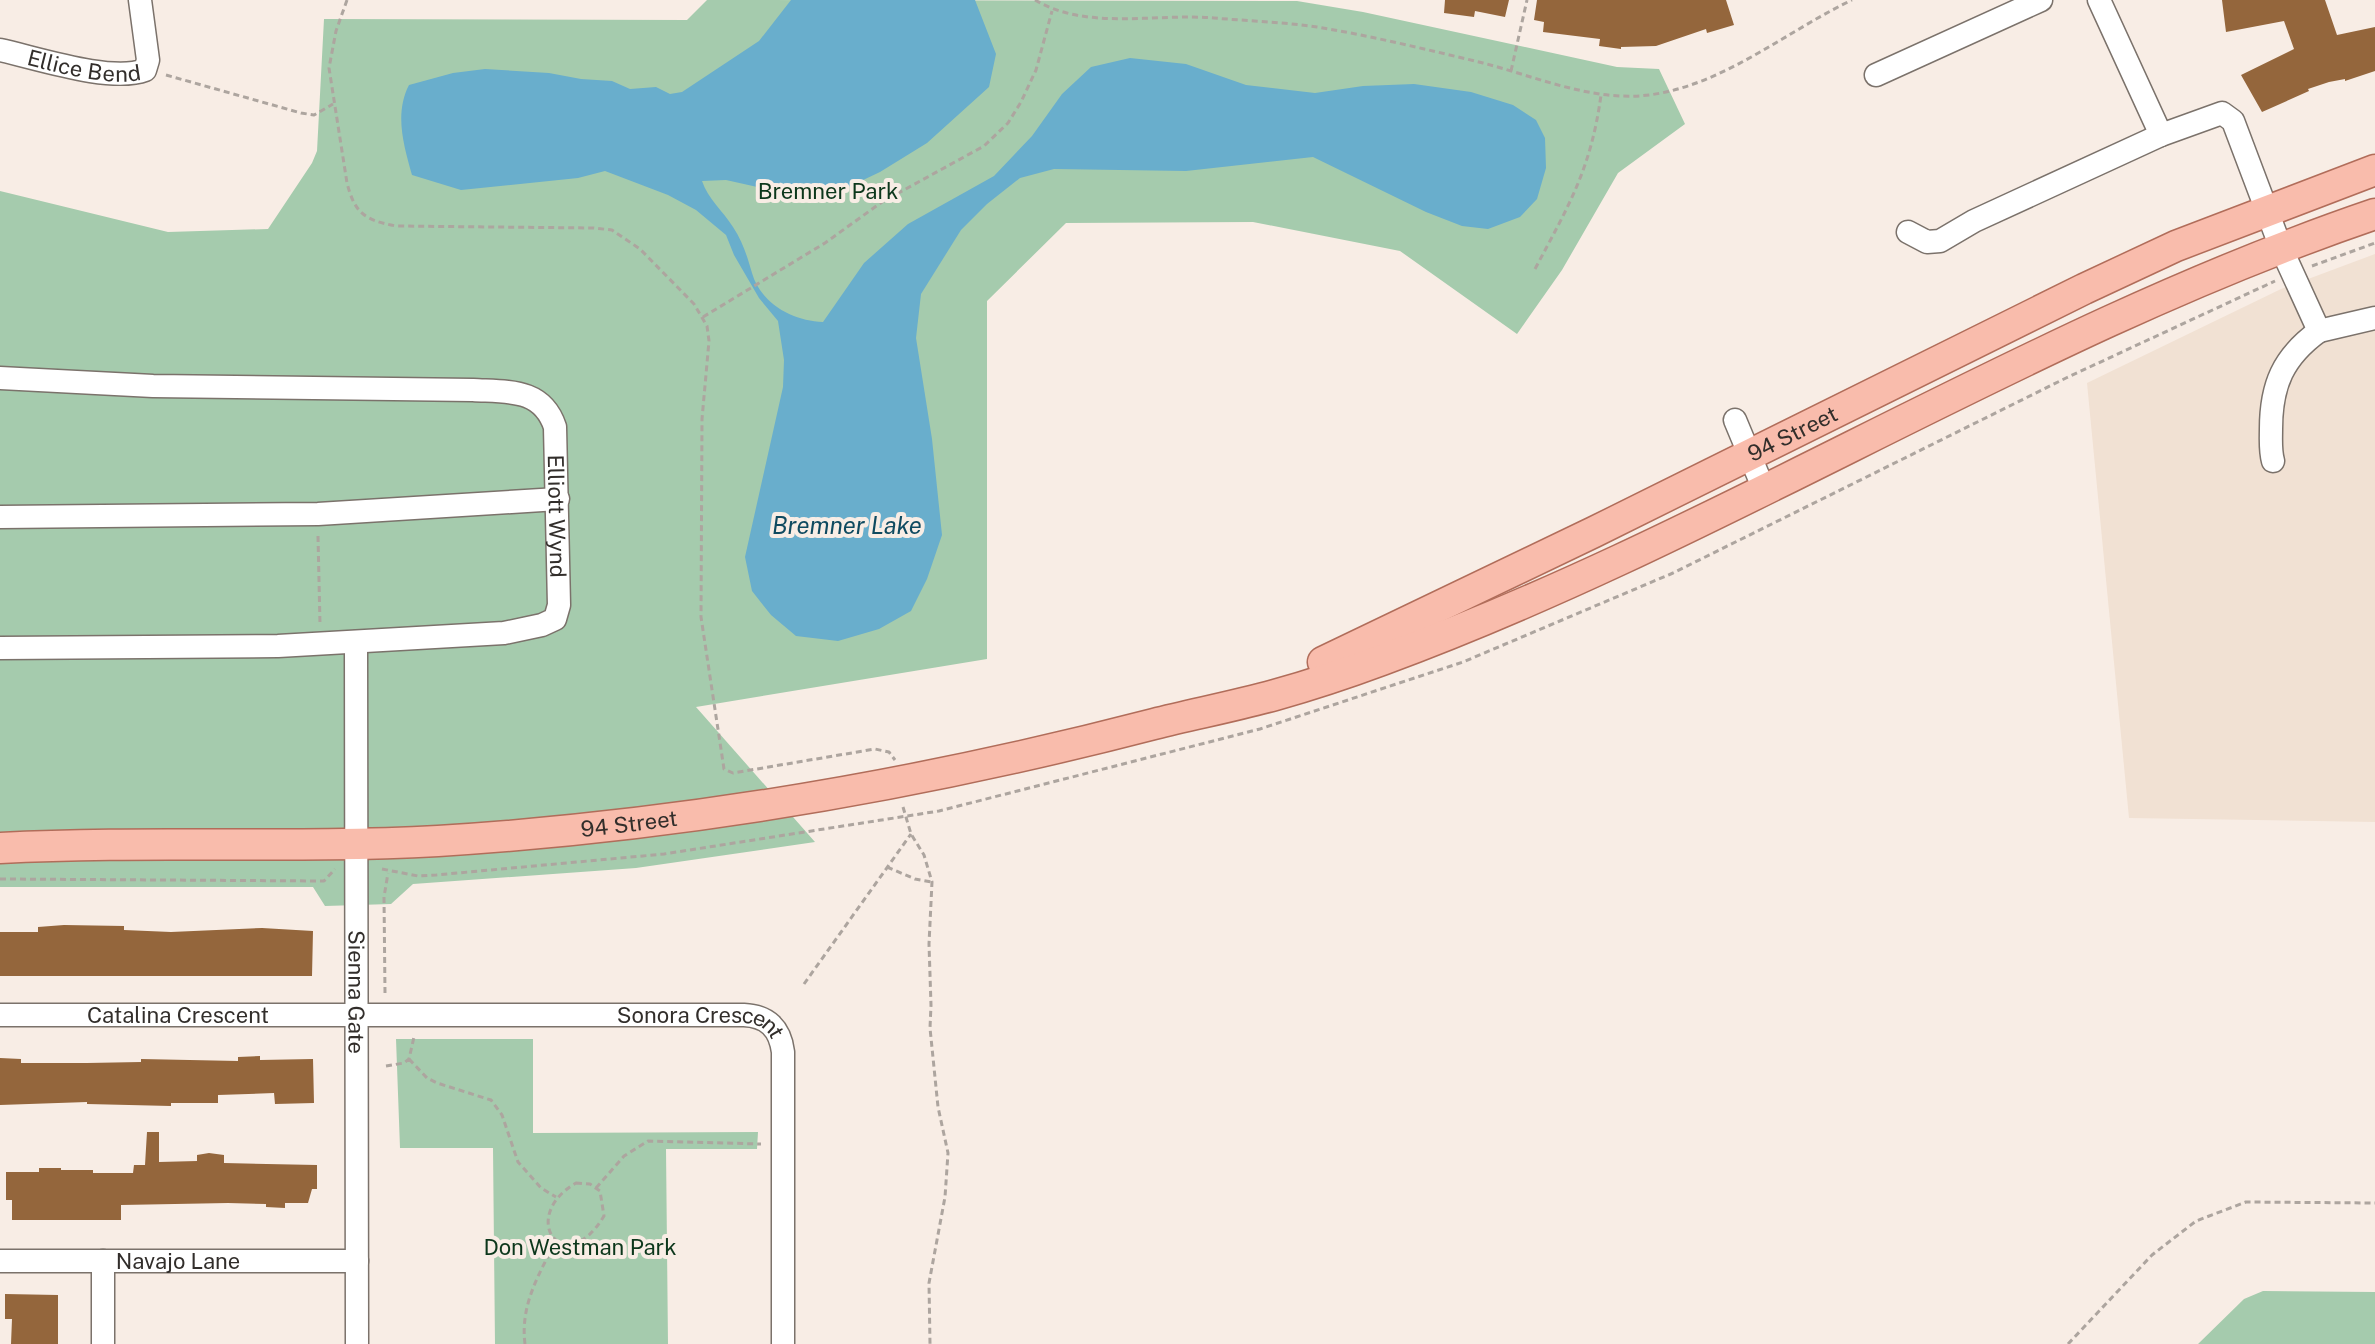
<svg xmlns="http://www.w3.org/2000/svg" width="2375" height="1344" viewBox="0 0 2375 1344" font-family="'Public Sans',sans-serif">
  <style>
    .built { fill: #f1e1d3 }
    .green { fill: #a5cbad }
    .water { fill: #69aecc }
    .building { fill: #94663c }
    .lines { fill: none; stroke-linecap: round; stroke-linejoin: round }
    .minor-casing { stroke: #7b726b; stroke-width: 25 }
    .major-casing { stroke: #b16d5a; stroke-width: 33 }
    .path { stroke: #ada59f; stroke-width: 3; stroke-dasharray: 6 4; stroke-linecap: butt }
    .minor { stroke: #fff; stroke-width: 22 }
    .major { stroke: #f9bcac; stroke-width: 30 }
    .labels { text-anchor: middle; dominant-baseline: central; stroke-width: 8; stroke-linejoin: round; paint-order: stroke }
    .street-label { font-size: 22px; fill: #322e2b; stroke: #f8ede5 }
    .park-label { font-size: 22px; fill: #0c371b; stroke: #f8ede5 }
    .water-label { font-size: 24px; font-style: italic; fill: #0f4a60; stroke: #f8ede5 }
  </style>
  <rect width="100%" height="100%" fill="#f8ede5"/>
  <path class="built" d="M2375 254V822L2129 818 2087 383 2281 289Z"/>
  <path class="green" d="M707 0 1297 1 1363 12 1617 67 1659 69 1685 124 1618 173 1562 270 1517 334 1400 251 1253 222 1066 223 987 301V659L696 707 815 842 636 868 413 884 391 904 325 906 313 887H0V191L168 232 268 229 312 163 317 151 324 19 687 20Z
    M396 1039H533V1133L758 1132 757 1149H666L668 1344H495L493 1148H400Z
    M2263 1291 2375 1292V1344H2198L2244 1299Z"/>
  <path class="water" d="M791 0H975L996 54 989 87 927 143 880 172 842 190 801 197 726 180 702 181C708 199 723 211 733 227 743 242 747 256 752 273 761 304 793 321 823 322L864 263 908 224 994 176 1032 136 1062 94 1091 67 1130 58 1186 64 1246 85 1315 93 1363 86 1414 84 1471 92 1513 105 1536 120 1545 138 1546 168 1537 199 1520 217 1488 229 1462 226 1426 212 1313 157 1186 171 1054 169 1020 178 987 204 961 230 921 294 916 338 932 439 942 535 927 579 911 611 879 629 838 641 796 636 771 615 752 591 745 557 783 387 784 360 778 321 759 298 734 255 726 235 696 210 668 195 605 171 578 178 461 190 412 175C404 146 394 114 409 85L453 73 485 69 549 73 581 79 612 81 630 89 656 87 670 94 682 92 759 41Z"/>
  <path class="building" d="M1445 0H1509L1505 17 1475 11 1474 17 1444 13Z
    M1537 0H1726L1734 25 1707 33 1706 29 1656 46 1621 47V49L1599 46 1600 39 1543 32 1544 22 1534 20Z
    M2222 0H2325L2337 35 2375 27V71L2345 81V79L2329 82 2308 89 2309 91 2262 112 2241 75 2294 49 2284 21 2226 32Z
    M64 925 124 926V930L171 932 262 928 313 931 312 976H0V932H38V927Z
    M260 1056V1060L313 1059 314 1103 275 1104 274 1093 218 1095V1103H171V1106L87 1104V1102L0 1105V1058L21 1059V1063H87L141 1062V1059L238 1061V1057Z
    M147 1132H159V1162L197 1161V1155L209 1153 224 1155V1163L317 1165V1189H312L308 1203H285V1208L266 1207V1204L228 1203 121 1205V1220H12V1200H6V1172H39V1168H61V1170H93V1173H133L134 1165H145Z
    M5 1294 58 1295V1344H11L12 1319H5Z"/>
  <g class="lines">
    <g class="minor-casing">
      <g id="minor">
        <path d="M2099 0 2161 135"/>
        <path id="s1" d="M0 50C37 58 111 83 145 70L148 60 140 0"/>
        <path d="M1876 75 2041 0"/>
        <path d="M1908 232 1927 242 1940 241 1974 221 2161 135 2222 113 2233 121 2281 248 2319 331 2375 318"/>
        <path id="s2" d="M0 378 153 386 473 390C508 392 542 388 555 427L559 605 555 619 542 625 504 633 278 646 0 648"/>
        <path d="M1735 420 1765 492"/>
        <path d="M2273 461C2270 450 2271 439 2271 429 2271 385 2283 357 2319 331"/>
        <path d="M0 517 318 514 558 499"/>
        <path id="s3" d="M356 642 357 1344"/>
        <path id="s4" d="M0 1015H744C767 1016 780 1028 783 1052V1344"/>
        <path id="s5" d="M0 1261H357"/>
        <path d="M103 1261V1344"/>
      </g>
    </g>
    <g class="major-casing">
      <g id="major">
        <path id="s6" d="M1323 662 1594 532 2084 289 2176 246 2375 170"/>
        <path id="s7" d="M0 848C146 840 292 849 438 841 680 826 919 785 1154 724 1194 714 1235 706 1275 695 1311 685 1347 673 1382 660 1724 534 2030 331 2375 214"/>
      </g>
    </g>
    <path class="path" d="M347 0 336 31 329 68 347 183C355 214 365 220 396 226L594 228 612 230 640 249 694 304 707 326 709 341 702 419 701 617 724 769 733 773 875 749 889 752 895 760
      M1035 0C1087 31 1156 13 1214 18 1248 21 1283 22 1317 27 1372 36 1429 50 1483 63 1537 77 1593 102 1649 95 1724 85 1785 32 1852 0
      M1511 71 1527 0
      M166 75 301 113 314 115 333 104
      M2312 266 2375 243
      M1535 269C1569 205 1591 169 1601 95
      M703 317 825 243 882 202 984 146 1008 123 1021 102 1036 70 1052 11
      M318 536 320 624
      M903 807 911 834 924 855 932 882 929 944 931 1005 930 1028 938 1107 948 1153 945 1197 929 1283 930 1344
      M887 867 915 879 932 882
      M382 869 418 876 436 875 664 854 939 811 1260 729 1463 662 1673 573 2066 378 2275 281
      M0 879 324 881 335 869
      M804 984 911 834
      M385 993 384 897 388 873
      M409 1059 427 1078 437 1083 491 1100 502 1115 518 1162 541 1188 556 1197
      M386 1066 404 1063 409 1059 414 1037
      M576 1183 590 1184 600 1191 604 1216C564 1282 517 1217 576 1183Z
      M596 1188 624 1156 648 1141 761 1144
      M525 1344C520 1305 539 1274 556 1241
      M2068 1344 2152 1255 2196 1221 2246 1202 2375 1203"/>
    <use href="#minor" class="minor"/>
    <use href="#major" class="major"/>
  </g>
  <g class="labels">
    <g class="street-label">
      <text stroke="none"><textPath href="#s1" startOffset="86">Ellice Bend</textPath></text>
      <text stroke="none"><textPath href="#s6" startOffset="522">94 Street</textPath></text>
      <text stroke="none"><textPath href="#s2" startOffset="660">Elliott Wynd</textPath></text>
      <text stroke="none"><textPath href="#s7" startOffset="630">94 Street</textPath></text>
      <text stroke="none"><textPath href="#s3" startOffset="350">Sienna Gate</textPath></text>
      <text stroke="none"><textPath href="#s4" startOffset="178">Catalina Crescent</textPath></text>
      <text stroke="none"><textPath href="#s4" startOffset="702">Sonora Crescent</textPath></text>
      <text stroke="none"><textPath href="#s5" startOffset="178">Navajo Lane</textPath></text>
    </g>
    <g class="park-label">
      <text x="828" y="191">Bremner Park</text>
      <text x="580" y="1247">Don Westman Park</text>
    </g>
    <g class="water-label">
      <text x="847" y="525">Bremner Lake</text>
    </g>
  </g>
</svg>
